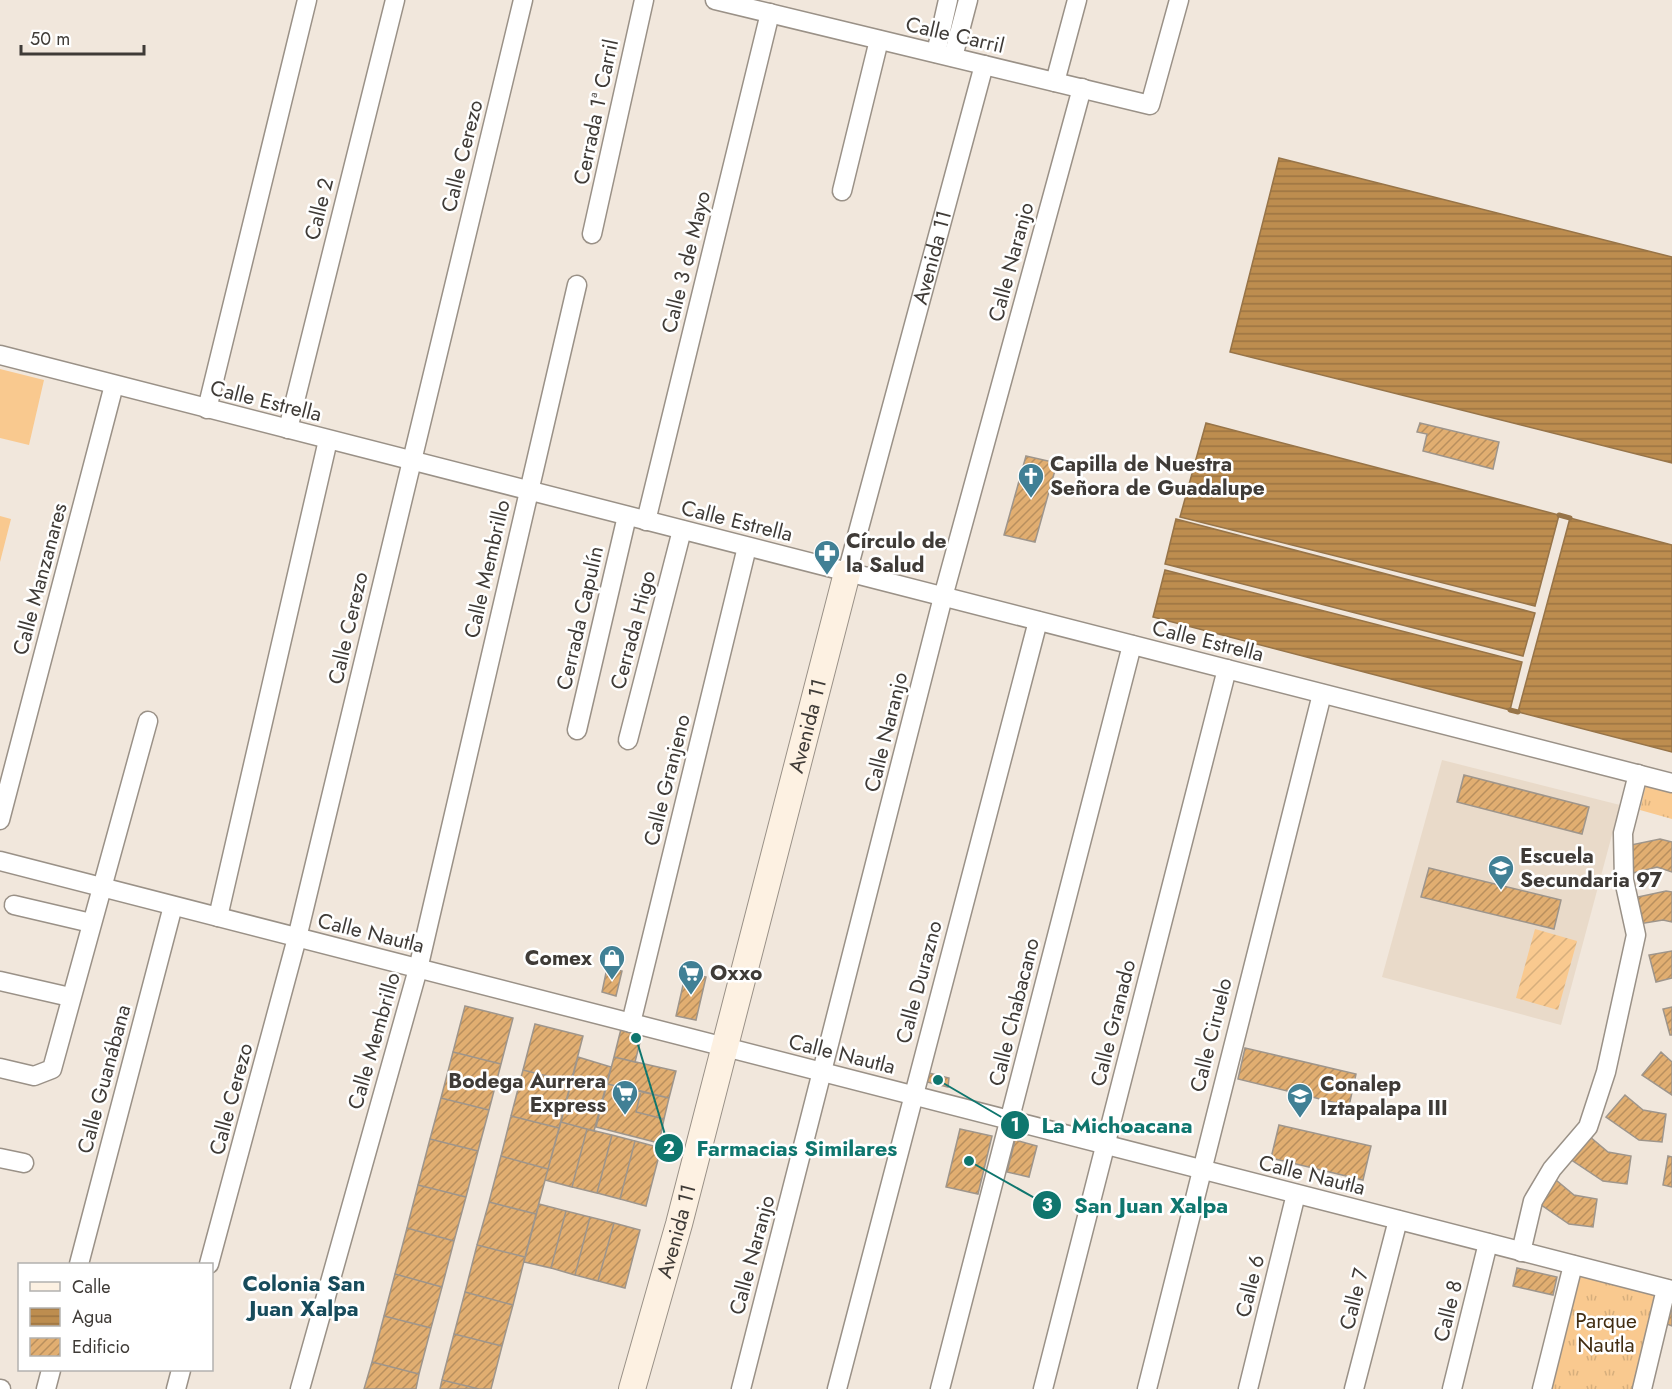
<svg xmlns="http://www.w3.org/2000/svg" width="1672" height="1389" viewBox="0 0 1672 1389" font-family="Jost,sans-serif">
  <style>
    .built { fill: #e9dac9 }
    .grass { fill: url(#grass-tufts) }
    .garden { fill: url(#garden-furrows) }
    .pitch { fill: #f9c98f }
    .water { fill: url(#water-rules); stroke: #977448; stroke-width: 1.5 }
    .lines { fill: none; stroke-linecap: round; stroke-linejoin: round }
    .stream { stroke: #977448; stroke-width: 5 }
    .building { fill: url(#building-hatch); stroke: #9e958b; stroke-width: 1.5 }
    .street-casing { stroke: #9a9187; stroke-width: 21 }
    .secondary-casing { stroke: #9a9187; stroke-width: 28 }
    .street { stroke: #fff; stroke-width: 18 }
    .secondary { stroke: #fdf1e2; stroke-width: 26 }
    .labels { text-anchor: middle; dominant-baseline: central; stroke-width: 5; stroke-linejoin: round; paint-order: stroke }
    .street-label { font-size: 21px; fill: #3f3b37; stroke: #fff }
    .poi-label { font-size: 21px; font-weight: bold; fill: #3f3b37; stroke: #fff; text-anchor: start }
    .park-label { font-size: 21px; fill: #422d12; stroke: #fff }
    .neighbourhood-label { font-size: 22px; font-weight: bold; fill: #174b5b; stroke: #fff }
    .leader { fill: none; stroke: #0f766e; stroke-width: 2 }
    .callout-dot { fill: #0f766e; stroke: #fff; stroke-width: 2 }
    .mark-label { font-size: 18px; text-anchor: middle; font-weight: bold; fill: #fff }
    .callout-label { font-size: 22px; text-anchor: middle; font-weight: bold; fill: #0f766e; stroke: #fff; stroke-width: 5; stroke-linejoin: round; paint-order: stroke }
  </style>
  <defs>
    <pattern id="grass-tufts" width="24" height="20" patternUnits="userSpaceOnUse" patternTransform="scale(1.5)"><rect width="24" height="20" fill="#f9c98f"/><path d="M3 7l-1-3M5 7V3M7 7l1-3M15 17l-1-3M17 17v-4M19 17l1-3" fill="none" stroke="#d6ae7c"/></pattern>
    <pattern id="garden-furrows" width="10" height="10" patternUnits="userSpaceOnUse" patternTransform="scale(1.5)"><rect width="10" height="10" fill="#f9c98f"/><path d="M-1 1l2-2M0 10L10 0M9 11l2-2" fill="none" stroke="#d6ae7c"/></pattern>
    <pattern id="water-rules" width="6" height="5" patternUnits="userSpaceOnUse" patternTransform="scale(1.5)"><rect width="6" height="5" fill="#bd8d4f"/><path d="M0 2.5h6" fill="none" stroke="#9b7442"/></pattern>
    <pattern id="building-hatch" width="6" height="6" patternUnits="userSpaceOnUse" patternTransform="scale(1.5)"><rect width="6" height="6" fill="#e1ae71"/><path d="M-1 1l2-2M0 6l6-6M5 7l2-2" fill="none" stroke="#b88f5e"/></pattern>
  </defs>
  <rect width="100%" height="100%" fill="#f1e7dc"/>
  <path class="built" d="M1442 760 1620 805 1561 1025 1382 977Z"/>
  <path class="grass" d="M1647 780 1672 787V819L1640 810Z
    M1573 1265 1666 1289 1642 1389H1542Z"/>
  <path class="garden" d="M1535 929 1577 941 1558 1010 1516 998Z"/>
  <path class="pitch" d="M0 369 44 380 29 445 0 438Z
    M0 516 11 519 0 562Z"/>
  <path class="water" d="M1279 158 1672 257V463L1230 352Z
    M1206 423 1559 515 1535 606 1180 517Z
    M1570 518 1672 545V752L1518 712Z
    M1176 519 1535 613 1523 656 1165 564Z
    M1165 570 1522 662 1510 710 1153 617Z"/>
  <g class="lines">
    <path class="stream" d="M1559 515 1570 518
      M1510 710 1518 712"/>
  </g>
  <path class="building" d="M1420 423 1499 442 1493 469 1423 451 1427 434 1417 432Z
    M1026 456 1057 463 1035 542 1004 535Z
    M1464 775 1589 807 1582 834 1457 802Z
    M1660 839 1672 842V872L1657 867 1633 873 1626 846Z
    M1429 868 1561 900 1554 929 1421 897Z
    M1666 891 1672 892V922L1663 920 1639 924 1633 898Z
    M1672 951V978L1656 982 1649 955Z
    M607 968 622 971 616 996 602 992Z
    M686 972 706 977 696 1020 676 1016Z
    M465 1006 513 1018 501 1064 453 1052Z
    M1672 1007V1035H1670L1663 1009Z
    M535 1024 583 1036 571 1082 523 1070Z
    M621 1029 642 1034 635 1062 614 1057Z
    M1245 1048 1356 1074 1349 1106 1238 1079Z
    M453 1052 501 1064 489 1110 441 1098Z
    M1661 1052 1672 1062V1095L1642 1075Z
    M578 1057 611 1067 594 1131 561 1122Z
    M614 1057 676 1071 669 1098 607 1084Z
    M523 1070 571 1082 559 1128 511 1116Z
    M929 1073 949 1078 948 1087 927 1082Z
    M607 1084 641 1091 636 1112 664 1119 659 1143 596 1127Z
    M641 1091 669 1098 664 1119 636 1112Z
    M1625 1095 1643 1110 1666 1114 1662 1142 1639 1140 1606 1117Z
    M441 1098 489 1110 478 1151 430 1139Z
    M511 1116 559 1128 548 1169 501 1156Z
    M561 1122 587 1129 572 1187 545 1180Z
    M1279 1125 1371 1146 1363 1180 1271 1158Z
    M587 1129 612 1135 597 1193 572 1187Z
    M960 1129 992 1136 978 1194 946 1187Z
    M612 1135 635 1141 620 1199 597 1193Z
    M1589 1136 1608 1152 1631 1156 1627 1184 1603 1181 1570 1159Z
    M430 1139 478 1151 466 1197 418 1185Z
    M1015 1140 1037 1146 1029 1177 1007 1172Z
    M635 1141 661 1148 646 1206 620 1199Z
    M501 1156 548 1169 536 1214 489 1202Z
    M1668 1156 1672 1157V1187L1663 1185Z
    M1556 1180 1574 1195 1597 1199 1593 1227 1569 1224 1537 1202Z
    M418 1185 466 1197 454 1241 407 1228Z
    M489 1202 536 1214 525 1257 477 1245Z
    M539 1204 566 1211 551 1268 524 1262Z
    M566 1211 590 1217 575 1275 551 1268Z
    M590 1217 614 1223 598 1281 575 1275Z
    M614 1223 640 1230 625 1288 598 1281Z
    M407 1228 454 1241 442 1287 395 1274Z
    M477 1245 525 1257 513 1305 465 1292Z
    M1517 1268 1557 1277 1553 1295 1513 1286Z
    M395 1274 442 1287 431 1328 384 1316Z
    M465 1292 513 1305 502 1346 454 1334Z
    M1672 1306V1326L1667 1324Z
    M384 1316 431 1328 419 1374 372 1362Z
    M454 1334 502 1346 491 1389H479L442 1380Z
    M372 1362 419 1374 416 1389H364Z
    M442 1380 479 1389H440Z"/>
  <g class="lines">
    <g class="street-casing">
      <g id="street">
        <path d="M715 0 1150 105 1179 0"/>
        <path d="M936 53 948 0"/>
        <path d="M953 57 968 0"/>
        <path d="M1055 82 1077 0"/>
        <path d="M842 191 879 40"/>
        <path d="M592 234 644 0"/>
        <path d="M0 355 1672 783"/>
        <path d="M207 409 307 0"/>
        <path d="M288 429 395 0"/>
        <path d="M646 521 770 13"/>
        <path id="s1" d="M847 573 984 65"/>
        <path d="M577 730 627 516"/>
        <path d="M628 740 682 530"/>
        <path d="M0 820 114 385"/>
        <path d="M0 861 1672 1290"/>
        <path d="M14 905 91 923"/>
        <path d="M218 917 328 440"/>
        <path d="M0 981 70 997"/>
        <path d="M631 1023 747 547"/>
        <path d="M0 1068 34 1076 52 1069 148 721"/>
        <path d="M0 1158 24 1163"/>
        <path d="M1521 1252 1533 1201 1552 1169 1588 1127 1606 1072 1636 935 1624 880 1623 833 1638 774"/>
        <path d="M79 1264 173 906"/>
        <path d="M209 1264 297 938 523 0"/>
        <path d="M0 1389H1"/>
        <path d="M46 1389 51 1370"/>
        <path d="M176 1389 181 1370"/>
        <path d="M300 1389 418 969 577 285"/>
        <path d="M741 1389 943 597 1082 88"/>
        <path d="M837 1389 1038 621"/>
        <path d="M940 1389 1132 645"/>
        <path d="M1043 1389 1227 669"/>
        <path d="M1147 1389 1322 694"/>
        <path d="M1248 1389 1296 1194"/>
        <path d="M1354 1389 1398 1220"/>
        <path d="M1452 1389 1488 1243"/>
        <path d="M1542 1389 1573 1265"/>
        <path d="M1642 1389 1666 1289"/>
      </g>
    </g>
    <g class="secondary-casing">
      <g id="secondary">
        <path id="s2" d="M632 1389 679 1224 847 573"/>
      </g>
    </g>
    <use href="#street" class="street"/>
    <use href="#secondary" class="secondary"/>
  </g>
  <defs>
    <g id="church-pin" transform="scale(1.35)"><path d="M0 17L-7.5 6A9.5 9.5 0 1 1 7.5 6Z" fill="#418095" stroke="#fff"/><path d="M-1.2-6h2.4v3.5h3.3v2.4h-3.3V6h-2.4V-.1h-3.3v-2.4h3.3Z" fill="#fff"/></g>
    <g id="pharmacy-pin" transform="scale(1.35)"><path d="M0 17L-7.5 6A9.5 9.5 0 1 1 7.5 6Z" fill="#418095" stroke="#fff"/><path d="M-2-6h4v4h4v4h-4v4h-4v-4h-4v-4h4Z" fill="#fff"/></g>
    <g id="school-pin" transform="scale(1.35)"><path d="M0 17L-7.5 6A9.5 9.5 0 1 1 7.5 6Z" fill="#418095" stroke="#fff"/><path d="M0-5L7-2L0 1L-7-2ZM-4 1L0 2.5L4 1V4Q0 6-4 4Z" fill="#fff"/></g>
    <g id="shop-pin" transform="scale(1.35)"><path d="M0 17L-7.5 6A9.5 9.5 0 1 1 7.5 6Z" fill="#418095" stroke="#fff"/><path d="M-5-2.5h2.3a2.7 3.5 0 0 1 5.4 0H5L5.5 6h-11ZM-1.5-2.5h3a1.5 2.3 0 0 0-3 0Z" fill="#fff"/></g>
    <g id="supermarket-pin" transform="scale(1.35)"><path d="M0 17L-7.5 6A9.5 9.5 0 1 1 7.5 6Z" fill="#418095" stroke="#fff"/><path d="M-6-5.5h2.5l.6 2H6L4.5 2H-2.5L-4.4-4H-6ZM-1.5 3.2a1.3 1.3 0 1 0 .1 0ZM3 3.2a1.3 1.3 0 1 0 .1 0Z" fill="#fff"/></g>
  </defs>
  <g fill-rule="evenodd">
    <use href="#church-pin" x="1031" y="476"/>
    <use href="#pharmacy-pin" x="827" y="553"/>
    <use href="#school-pin" x="1501" y="868"/>
    <use href="#shop-pin" x="612" y="958"/>
    <use href="#supermarket-pin" x="691" y="973"/>
    <use href="#supermarket-pin" x="625" y="1093"/>
    <use href="#school-pin" x="1300" y="1096"/>
  </g>
  <g class="labels">
    <g class="street-label">
      <text transform="translate(955 35) rotate(13)">Calle Carril</text>
      <text transform="translate(596 112) rotate(-78)">Cerrada 1ª Carril</text>
      <text transform="translate(462 156) rotate(-76)">Calle Cerezo</text>
      <text transform="translate(319 209) rotate(-76)">Calle 2</text>
      <text stroke="none"><textPath href="#s1" startOffset="327">Avenida 11</textPath></text>
      <text transform="translate(686 262) rotate(-76)">Calle 3 de Mayo</text>
      <text transform="translate(1011 262) rotate(-75)">Calle Naranjo</text>
      <text transform="translate(266 401) rotate(14)">Calle Estrella</text>
      <text transform="translate(737 521) rotate(14)">Calle Estrella</text>
      <text transform="translate(487 569) rotate(-77)">Calle Membrillo</text>
      <text transform="translate(40 579) rotate(-75)">Calle Manzanares</text>
      <text transform="translate(580 618) rotate(-77)">Cerrada Capulín</text>
      <text transform="translate(348 628) rotate(-77)">Calle Cerezo</text>
      <text transform="translate(633 630) rotate(-75)">Cerrada Higo</text>
      <text transform="translate(1208 641) rotate(14)">Calle Estrella</text>
      <text stroke="none"><textPath href="#s2" startOffset="686">Avenida 11</textPath></text>
      <text transform="translate(886 732) rotate(-76)">Calle Naranjo</text>
      <text transform="translate(667 780) rotate(-76)">Calle Granjeno</text>
      <text transform="translate(371 933) rotate(14)">Calle Nautla</text>
      <text transform="translate(919 982) rotate(-75)">Calle Durazno</text>
      <text transform="translate(1014 1012) rotate(-76)">Calle Chabacano</text>
      <text transform="translate(1113 1023) rotate(-76)">Calle Granado</text>
      <text transform="translate(1211 1035) rotate(-76)">Calle Ciruelo</text>
      <text transform="translate(374 1041) rotate(-74)">Calle Membrillo</text>
      <text transform="translate(842 1054) rotate(14)">Calle Nautla</text>
      <text transform="translate(104 1079) rotate(-75)">Calle Guanábana</text>
      <text transform="translate(231 1099) rotate(-75)">Calle Cerezo</text>
      <text transform="translate(1312 1175) rotate(14)">Calle Nautla</text>
      <text stroke="none"><textPath href="#s2" startOffset="164">Avenida 11</textPath></text>
      <text transform="translate(752 1255) rotate(-75)">Calle Naranjo</text>
      <text transform="translate(1250 1286) rotate(-76)">Calle 6</text>
      <text transform="translate(1354 1299) rotate(-76)">Calle 7</text>
      <text transform="translate(1448 1311) rotate(-76)">Calle 8</text>
    </g>
    <g class="poi-label">
      <text x="1050" y="464">Capilla de Nuestra<tspan x="1050" dy="24">Señora de Guadalupe</tspan></text>
      <text x="846" y="541">Círculo de<tspan x="846" dy="24">la Salud</tspan></text>
      <text x="1520" y="856">Escuela<tspan x="1520" dy="24">Secundaria 97</tspan></text>
      <text x="592" y="958" text-anchor="end">Comex</text>
      <text x="710" y="973">Oxxo</text>
      <text x="606" y="1081" text-anchor="end">Bodega Aurrera<tspan x="606" dy="24">Express</tspan></text>
      <text x="1320" y="1084">Conalep<tspan x="1320" dy="24">Iztapalapa III</tspan></text>
    </g>
    <g class="park-label">
      <text x="1606" y="1321">Parque<tspan x="1606" dy="24">Nautla</tspan></text>
    </g>
    <g class="neighbourhood-label">
      <text x="304" y="1283">Colonia San<tspan x="304" dy="25">Juan Xalpa</tspan></text>
    </g>
  </g>
  <path class="leader" d="M938 1080L1015 1125M636 1038L669 1148M969 1161L1047 1205"/>
  <g class="callout-dot">
    <circle cx="938" cy="1080" r="6"/>
    <circle cx="636" cy="1038" r="6"/>
    <circle cx="969" cy="1161" r="6"/>
    <circle cx="1015" cy="1125" r="15"/>
    <circle cx="669" cy="1148" r="15"/>
    <circle cx="1047" cy="1205" r="15"/>
  </g>
  <g class="mark-label">
    <text x="1015" y="1131">1</text>
    <text x="669" y="1154">2</text>
    <text x="1047" y="1211">3</text>
  </g>
  <g class="callout-label">
    <text x="1117" y="1133">La Michoacana</text>
    <text x="797" y="1156">Farmacias Similares</text>
    <text x="1151" y="1213">San Juan Xalpa</text>
  </g>
  <rect x="18" y="1263" width="195" height="108" fill="#ffffff" stroke="#b2b1af" stroke-width="1.5"/>
  <rect x="30" y="1282" width="30" height="9" fill="#fdf1e2" stroke="#b2b1af" stroke-width="1.5"/>
  <text x="72" y="1293" font-size="18" fill="#3f3b37">Calle</text>
  <rect x="30" y="1308" width="30" height="18" fill="url(#water-rules)" stroke="#b2b1af" stroke-width="1.5"/>
  <text x="72" y="1323" font-size="18" fill="#3f3b37">Agua</text>
  <rect x="30" y="1338" width="30" height="18" fill="url(#building-hatch)" stroke="#b2b1af" stroke-width="1.5"/>
  <text x="72" y="1353" font-size="18" fill="#3f3b37">Edificio</text>
  <path d="M21 45v9h123v-9" fill="none" stroke="#3f3b37" stroke-width="3"/>
  <text x="30" y="45" font-size="18" fill="#3f3b37" stroke="#ffffff" stroke-width="4.5" paint-order="stroke">50 m</text>
</svg>
